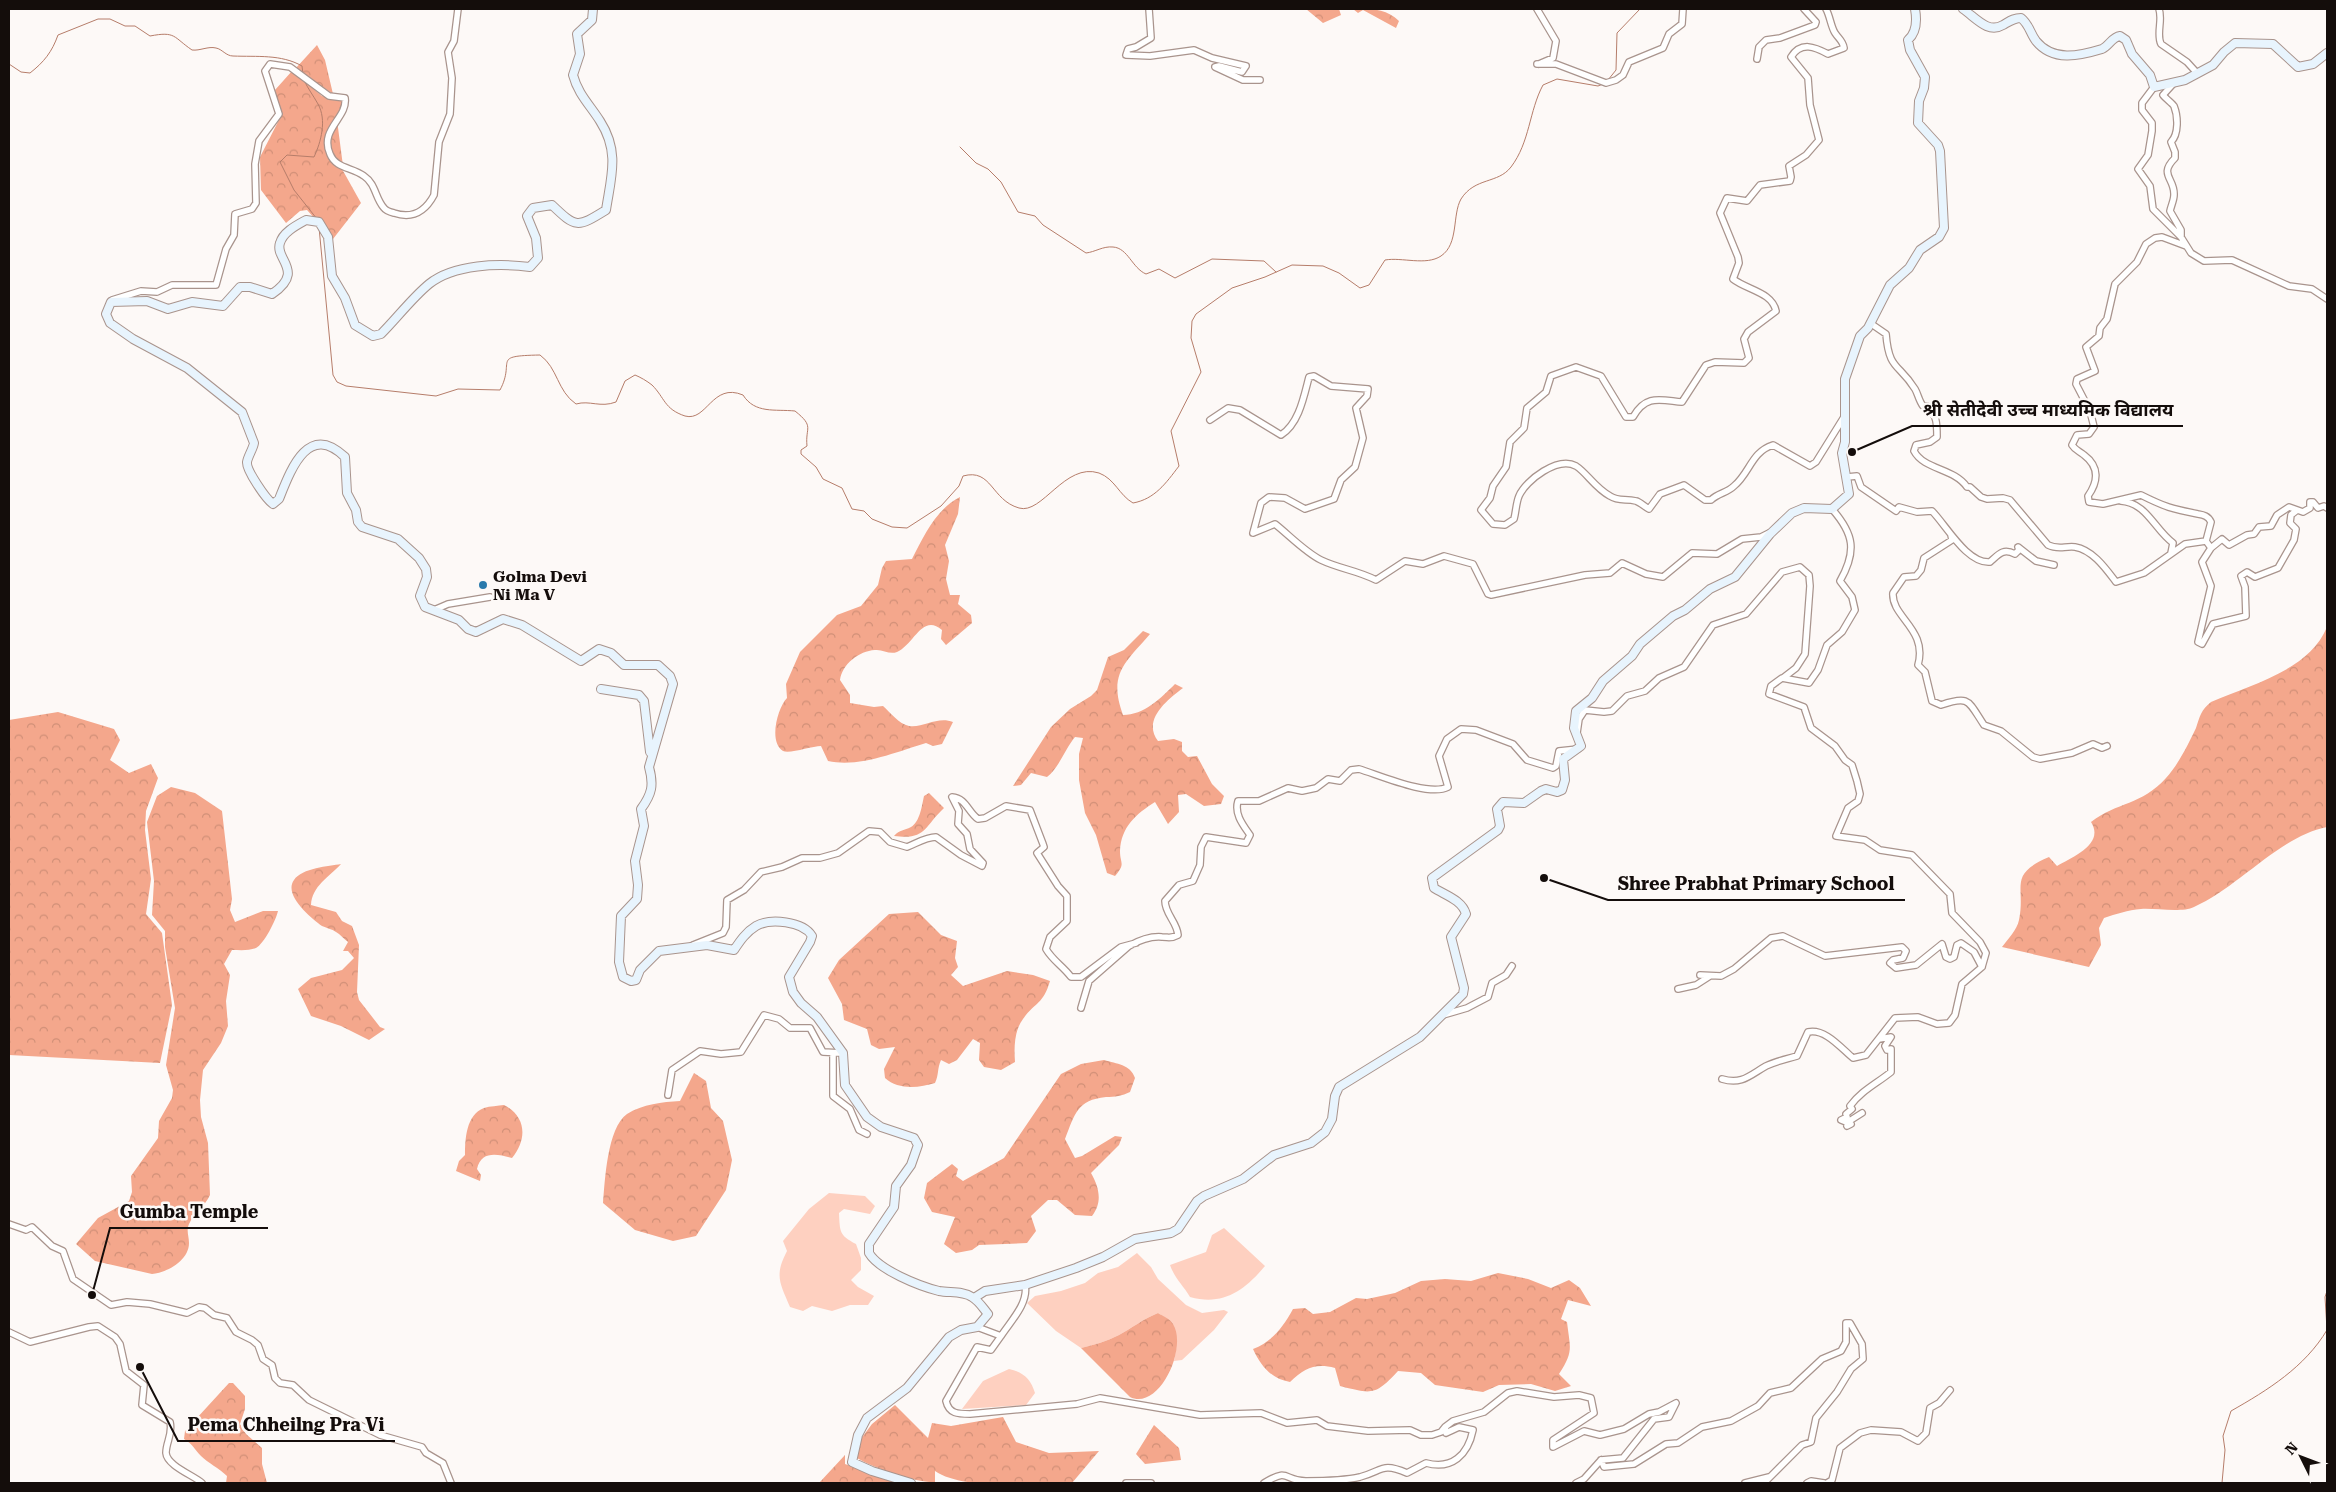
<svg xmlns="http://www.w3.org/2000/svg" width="2336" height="1492" viewBox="0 0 2336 1492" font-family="'Roboto Serif','Noto Sans Devanagari',serif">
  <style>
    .grass { fill: #fed0c0 }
    .forest { fill: url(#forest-crowns) }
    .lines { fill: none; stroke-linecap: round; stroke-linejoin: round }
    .stream { stroke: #b67d6a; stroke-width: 1 }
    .street-casing { stroke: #a9948d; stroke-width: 8 }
    .secondary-casing { stroke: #a9948d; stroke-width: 10 }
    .street { stroke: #fff; stroke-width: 5.5 }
    .secondary { stroke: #e8f4fd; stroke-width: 8 }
    .poi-dot { fill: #2a7aac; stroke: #fdf9f7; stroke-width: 2 }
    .labels { text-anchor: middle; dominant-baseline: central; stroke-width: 5; stroke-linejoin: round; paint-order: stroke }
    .poi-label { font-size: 16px; font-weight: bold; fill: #140d0b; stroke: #fdf9f7; text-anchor: start }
    .leader { fill: none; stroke: #140d0b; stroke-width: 2 }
    .callout-dot { fill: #140d0b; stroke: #fdf9f7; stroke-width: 2 }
    .callout-label { font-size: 18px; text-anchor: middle; font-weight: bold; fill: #140d0b; stroke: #fdf9f7; stroke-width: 5; stroke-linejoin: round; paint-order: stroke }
  </style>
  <defs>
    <pattern id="forest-crowns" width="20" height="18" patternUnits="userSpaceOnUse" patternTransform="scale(1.25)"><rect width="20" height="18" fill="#f4a78c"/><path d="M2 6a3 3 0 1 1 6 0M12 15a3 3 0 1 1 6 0" fill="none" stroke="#d08f77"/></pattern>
  </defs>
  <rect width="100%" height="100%" fill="#fdf9f7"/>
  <path class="grass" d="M829 1193 865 1196 875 1206 870 1214 844 1209 839 1213C840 1232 839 1235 856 1244L861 1258V1270L851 1280 858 1287 874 1296 868 1305H850L832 1311 812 1306 803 1311 790 1307C780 1283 774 1276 787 1251L783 1241 809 1209Z
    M1224 1228 1265 1266C1244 1291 1223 1306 1190 1297 1183 1285 1175 1279 1170 1265L1206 1252 1212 1235Z
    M1137 1253 1151 1267 1158 1279 1186 1305 1202 1313 1224 1310 1228 1312 1214 1330 1182 1360 1174 1361C1179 1340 1178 1324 1158 1313 1143 1319 1132 1328 1119 1335 1107 1341 1094 1345 1081 1348L1056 1331 1027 1303 1035 1296 1061 1291 1085 1283 1098 1273 1118 1267Z
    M1009 1369C1023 1372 1031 1379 1035 1393L1026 1405 962 1409 983 1381Z"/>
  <path class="forest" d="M1306 9H1339L1341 15 1323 23Z
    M1353 9C1371 9 1386 8 1399 21L1396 28 1363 10 1358 13Z
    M317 45 325 60 333 94 295 69Z
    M292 71 322 96 344 101 326 136 329 156 342 169 361 203 333 239 307 210 300 211 286 223 261 190 260 157 281 116 275 90Z
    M337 120 343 166C328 153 328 138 337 120Z
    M960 497 958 514 945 545 949 561 946 579 950 595H960L958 604 971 615 972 623 946 645 941 639 942 630C922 613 914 645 897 652 889 655 883 649 875 650 859 651 842 664 840 680L850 695V703L874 707 883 706C890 712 899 724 909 726 924 728 937 716 953 722L942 744 933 746 926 743C896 752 859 768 828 761L821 746C812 746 790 754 783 751 768 742 778 707 787 698L786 684 800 652 837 615 861 606 878 585 882 568 886 561 912 559C924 536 936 509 960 497Z
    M2327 627V827C2280 836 2239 887 2194 907 2182 913 2155 908 2141 909 2128 910 2116 914 2104 918L2099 928 2101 945 2089 967 2002 947C2008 939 2017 930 2019 920 2026 886 2007 875 2049 857L2057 866C2073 857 2105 844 2091 822 2117 802 2142 805 2166 778 2178 765 2189 743 2196 728 2200 716 2201 710 2211 702 2251 684 2309 671 2327 627Z
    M1143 631 1150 634C1125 663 1108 674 1123 715 1144 715 1161 698 1175 684L1183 688C1167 700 1142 720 1158 741L1174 739 1182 742V751L1188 757 1197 756 1212 784 1224 796 1221 804 1204 806 1186 794 1178 795 1179 812 1168 824 1155 802C1136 814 1121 827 1120 851 1120 864 1126 863 1115 876L1107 873 1096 835 1085 813 1079 780V754L1083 738 1075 737C1065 749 1059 768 1047 777L1031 773 1021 785 1013 786 1051 727 1070 709 1091 696 1097 690 1108 657 1124 650Z
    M58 712 114 729 120 740 110 760 129 773 151 764 158 778 146 811 145 830 151 879 146 914 162 933 172 1005 160 1063 9 1055V720Z
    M171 787 195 793 222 811 232 899 230 910 235 922 263 911H278C276 920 264 944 256 948 248 951 240 950 232 950L224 964 230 975 226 1001 228 1026 221 1043 203 1070 200 1100 201 1117 208 1143 210 1195C205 1206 194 1213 189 1224 186 1231 189 1236 189 1243 189 1261 166 1273 152 1274L95 1261 76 1244 98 1218 129 1201 132 1192 131 1176 158 1138 159 1121 172 1098 173 1090 166 1065 175 1008 165 947V931L152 915 154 881 147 822 157 796Z
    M929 793 944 808C923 828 926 840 894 836 900 829 904 831 911 827 920 822 922 805 924 796Z
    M341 864C329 877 312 886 311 905L336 912 342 921 352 926 359 945 357 992 359 1000 380 1027 385 1029 369 1040 341 1026 311 1016 298 989 311 978 342 970 354 958 348 951H343L348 942C344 939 340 934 336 932 332 929 326 928 322 926 311 918 283 895 294 880 302 868 329 866 341 864Z
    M918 912 941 935 957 941 955 958 958 967 951 975 963 986 1007 971 1033 975 1050 981C1043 1005 1035 1002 1023 1019 1014 1031 1014 1048 1015 1062L1001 1070 984 1067 979 1060 980 1043 973 1039 957 1060 949 1064 941 1060C937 1069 939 1075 935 1083 919 1088 898 1090 885 1078L884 1069 895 1047 879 1049 871 1045 867 1029 844 1020 842 1004 828 978 839 960 889 914Z
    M1104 1060C1117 1064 1130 1064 1135 1078L1130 1092C1122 1096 1115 1097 1106 1097 1077 1100 1075 1114 1065 1139L1075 1158 1082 1156 1115 1136 1122 1137 1119 1145 1091 1173C1099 1187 1103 1202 1092 1216L1075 1215 1057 1200H1048L1031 1216 1036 1231 1027 1243 979 1245 972 1250 956 1253 944 1244 955 1217 932 1212 924 1198 927 1183 952 1164 958 1169 956 1176 963 1181 1004 1158 1061 1074 1081 1064Z
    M694 1073 706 1081 711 1108 723 1121 732 1160 726 1190 696 1236 673 1241 635 1230 603 1203C605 1181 607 1128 627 1114 643 1104 662 1102 680 1101Z
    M504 1105C527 1117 527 1140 512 1158 498 1154 481 1150 477 1169L481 1175 480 1181 456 1171 459 1161 465 1155C465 1139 466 1115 484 1108 490 1106 498 1106 504 1105Z
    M1498 1273 1528 1279 1551 1288 1569 1280 1580 1288 1591 1306 1568 1300 1561 1319 1567 1322C1570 1348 1574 1351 1559 1374L1571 1386 1555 1391 1531 1384 1499 1385 1483 1392 1435 1385 1421 1373 1398 1371C1375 1396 1372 1394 1340 1386L1335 1368C1315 1363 1305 1368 1290 1382 1271 1379 1261 1366 1253 1349 1273 1341 1283 1327 1293 1309L1305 1308 1313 1314 1330 1312 1356 1298 1367 1299 1395 1293 1421 1281 1445 1279 1471 1281Z
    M1158 1313C1163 1316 1170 1319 1173 1324 1188 1348 1159 1411 1130 1397L1081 1348C1094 1345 1107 1341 1119 1335 1132 1328 1143 1319 1158 1313Z
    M229 1383H233L245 1396V1409L240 1424 246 1434 262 1448V1464L267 1483H226L227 1476C219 1468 208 1463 201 1456 194 1449 194 1445 184 1439L185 1431Z
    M895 1405 928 1438 932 1423 951 1426 1003 1417 1016 1442 1049 1453 1099 1451 1072 1483C1036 1483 964 1491 935 1471V1482C917 1483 873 1468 857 1458L854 1448 872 1424Z
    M1154 1425 1179 1448 1181 1460 1145 1464 1136 1454Z
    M845 1455V1464L896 1483H819Z"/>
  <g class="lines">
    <path class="stream" d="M9 64 21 72 30 73C44 62 52 52 58 35L98 19H110L125 26H135L150 36C176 31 173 37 192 50 200 51 208 46 216 48 222 49 226 56 233 56 257 57 281 54 302 66L303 74
      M304 80C308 89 313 95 318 104 327 120 321 142 314 157L287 155 280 162 294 190 317 219
      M1608 80 1616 70 1617 33 1640 9
      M960 147 976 163 988 169 1001 182 1018 212 1035 216 1043 225 1086 253C1095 252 1103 246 1113 247 1128 248 1132 268 1146 274L1159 269 1175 278 1212 259 1264 261 1276 272
      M319 227 333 375 337 382 346 386 436 396 458 389 500 390C516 360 490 356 540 355 558 368 557 391 576 404 590 400 600 408 616 402L625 381 635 375C640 377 647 381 652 385 665 398 664 409 685 416 707 422 712 382 743 395 755 414 775 409 795 411 815 427 805 427 807 446L801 450V454L816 467 823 479 842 488 852 509 864 511 872 519 892 527 907 528 941 506 959 486 963 476C992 468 991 500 1019 508 1042 515 1065 462 1099 473 1115 479 1119 495 1133 503 1155 499 1166 483 1179 466L1171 431 1201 372 1191 338 1192 321 1196 314 1232 288 1265 277 1292 265 1323 266 1339 273 1360 288 1369 285 1385 260C1402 257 1426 266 1441 256 1459 244 1452 215 1461 199 1475 177 1498 184 1511 167 1530 142 1529 111 1543 85L1557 79 1598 86 1603 84
      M2327 1291 2325 1297 2327 1329
      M2222 1483 2225 1450 2223 1436 2231 1411C2268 1390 2305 1367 2327 1330"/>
    <g class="street-casing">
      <path id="street" d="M1149 9 1151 38 1136 47 1128 49 1126 55 1150 56 1194 50 1212 58 1246 66 1242 72 1219 66 1215 67 1243 80H1260
        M1537 9 1556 41 1553 58 1539 64
        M1826 9C1830 16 1831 27 1835 33 1839 39 1843 41 1844 48L1828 54C1815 47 1801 41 1791 57L1808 78 1810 105 1819 140 1806 155 1789 166 1791 177 1790 181 1760 185 1747 201 1727 198 1720 213 1738 257 1739 263 1733 279C1747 290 1772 292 1776 311L1748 332 1744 339 1749 358 1744 363 1715 362 1706 365 1682 402C1660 400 1646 394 1633 417H1626L1601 376 1576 367 1551 376 1546 392 1527 408 1524 428 1510 442 1506 467 1493 486 1490 498 1481 510 1493 524 1505 525 1514 519C1516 512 1516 503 1519 496 1526 480 1558 456 1576 466 1587 473 1595 488 1610 496 1619 502 1626 498 1636 501 1640 502 1645 507 1649 509L1660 494 1684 485 1705 500H1711C1718 493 1727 493 1734 486 1750 473 1751 452 1773 445L1810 466 1816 462 1844 417
        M2159 9C2163 20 2156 34 2161 44L2187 62 2197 73
        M1757 59 1759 47 1766 40 1780 38 1815 25 1816 22 1804 9
        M1537 64H1556L1606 83 1616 80 1623 75 1629 62 1663 48 1669 34 1682 24 1683 9
        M2173 84 2163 95C2165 98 2173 104 2174 106 2178 116 2179 134 2171 142L2175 152V158C2158 175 2175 178 2174 195 2174 200 2171 206 2170 211L2181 230V237
        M2154 87 2142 103V110L2152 123V131L2148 155 2138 169 2150 186 2153 209 2181 237 2191 253 2204 261 2232 260 2289 286 2312 289 2327 299
        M2186 246 2162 237 2155 238 2146 244 2137 262 2115 284 2107 319 2100 328 2099 336 2086 347 2095 371 2077 379 2076 384 2090 411 2094 427 2089 434 2077 435 2072 445C2075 450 2079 451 2084 455 2100 467 2098 482 2088 496L2089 502 2103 504 2141 495C2165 507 2172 509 2198 514 2204 515 2208 516 2211 522L2206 541
        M112 300 141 291 157 292 172 285H216L226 249 234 235 235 214 252 209 256 203 255 164 259 141 279 114 265 71 270 64 290 67 329 96 345 98C348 118 319 129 330 154 336 169 352 167 364 176 376 184 375 198 384 208 386 211 390 212 394 213 412 219 425 212 434 195L439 142 450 114 452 78 448 52 454 41 458 9
        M1870 323 1886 334C1889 371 1899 363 1915 389 1918 394 1919 401 1923 406H1927C1937 416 1937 423 1937 437L1930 442 1916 445 1914 451C1924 470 1954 468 1967 487H1970L1981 497 1987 499 2003 498 2010 500 2048 545C2058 550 2064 546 2075 547 2093 550 2106 569 2116 582L2144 573 2185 544 2206 541 2211 548
        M1210 420 1228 408 1240 410 1281 435C1299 424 1304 396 1309 377L1314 376 1331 386 1368 389 1367 396 1356 408 1363 438 1355 467 1341 480 1334 499 1305 509 1285 498 1269 497 1261 503 1253 533 1275 524C1289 535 1305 552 1321 560 1340 569 1356 570 1376 580L1405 561 1423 564 1444 556 1473 564 1488 594 1491 595 1585 575 1610 573 1622 563 1646 574 1663 577 1692 553 1717 554 1742 539 1761 537 1769 533
        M1847 477 1857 476 1861 487 1896 511 1899 507 1917 512 1932 511C1946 525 1967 564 1990 562 1999 554 2003 548 2015 554L2019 550 2018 547 2036 561 2054 565
        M2121 501C2147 503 2154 529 2173 543L2171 553
        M2296 511 2291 515 2290 523 2296 529 2294 540 2278 568 2255 577 2247 572 2241 576 2245 587 2246 616 2213 624 2202 644 2198 642 2211 586 2202 562 2211 548 2222 539 2229 545 2247 535 2254 534 2259 527 2271 526 2277 515 2289 507 2303 512 2310 508V502H2313L2318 508 2324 506 2327 508
        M1951 535 1952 540 1924 558 1921 570 1916 576 1904 577 1893 593C1891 617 1928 629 1918 665L1925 672 1932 701 1941 705C1970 695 1968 701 1984 725L2001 731 2033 757 2040 759 2072 753 2093 744 2102 748 2107 746
        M434 610 448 604 490 597
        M1577 733 1579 719 1585 710 1604 712 1612 711 1627 696 1645 691 1659 678 1684 667 1713 625 1746 614 1782 572 1800 567 1809 575 1810 586 1805 654 1796 668 1783 678
        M693 945 723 933 726 927 727 900 744 890 761 872 782 867 802 858H820L838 853 869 831 880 832 890 842 907 847C917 843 926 837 936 837L961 855 982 866 983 863 970 849 967 834 958 824 959 811 952 797C966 798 968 812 978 819L985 818 1006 806 1030 810 1043 844 1044 847 1037 853 1058 886 1067 896V921L1050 937 1046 949C1053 961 1063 966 1071 977H1081L1121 947 1136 943
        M1700 975 1721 976 1734 969 1771 938 1783 936 1825 956 1902 947 1906 951 1903 958 1893 960 1890 963 1896 968 1916 965 1942 944 1946 957 1950 959 1954 957 1957 945 1961 943 1974 952 1982 967
        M1678 989 1696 985 1710 976
        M1081 1008 1089 981 1129 946C1138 941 1151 936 1162 937 1169 937 1171 939 1178 935 1177 922 1165 914 1165 901L1179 885 1193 881 1200 865 1201 847 1206 837 1246 843 1250 835C1243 825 1234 814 1238 801H1259L1288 788 1302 791 1316 788 1328 779 1340 781 1351 770 1359 769C1379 775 1429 797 1448 787L1439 756 1447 739 1461 729 1476 730 1513 744 1527 760 1553 768 1556 766 1559 751 1578 749
        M1443 1015 1467 1008 1488 997 1492 983 1506 975 1512 966
        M833 1054V1096L850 1109 859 1130 867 1134
        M1722 1079C1742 1085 1750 1075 1766 1066 1776 1061 1787 1059 1797 1056L1808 1032C1825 1028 1841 1048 1853 1058L1866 1055 1895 1018 1918 1017 1937 1024 1949 1023 1955 1015 1962 984 1982 967 1986 953 1980 942 1952 913 1950 894 1912 855 1880 850 1865 840 1836 836 1848 808 1858 801 1860 794 1857 781 1852 765 1845 760 1835 746 1811 728 1804 707 1769 694 1771 686 1782 678 1809 683 1818 670 1827 645 1842 632 1855 610 1852 597 1840 581C1857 551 1854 534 1832 509
        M668 1095 672 1070 700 1051 721 1054 741 1052 764 1015 779 1019 790 1028H810L823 1052 843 1053
        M1846 1121 1851 1120 1862 1113
        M1847 1126 1851 1124 1841 1120 1847 1117 1846 1114 1852 1109 1850 1106C1861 1091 1876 1084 1891 1072V1049L1887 1050 1885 1046 1891 1037 1879 1039
        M9 1224 26 1230 32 1227 52 1246 63 1251 73 1279 111 1305 127 1302 150 1304 187 1313 199 1307 205 1308 214 1315 227 1318 236 1332 252 1340 258 1345 263 1359 272 1365 275 1378 280 1383 293 1385 309 1400 380 1435 422 1447 426 1453 443 1463 451 1483
        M977 1327 1001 1336 991 1350 977 1347 946 1401C949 1414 958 1414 970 1414L1077 1404 1100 1398 1200 1415 1261 1413 1287 1423 1317 1420 1327 1426 1368 1431 1410 1430 1421 1435H1432L1441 1432 1445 1427
        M9 1332 30 1342 89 1327 98 1326 115 1337 120 1344 126 1371 144 1385 142 1405 170 1422C173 1434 166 1442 166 1453 167 1466 195 1476 202 1483
        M1001 1336C1010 1322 1029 1303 1025 1285
        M1601 1460 1604 1467 1634 1464 1666 1444 1678 1443 1702 1427 1731 1421 1758 1406 1770 1393 1791 1388 1822 1359 1841 1351 1846 1342V1323H1850L1862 1344 1863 1359 1851 1369 1837 1392 1816 1418 1811 1442 1802 1445 1764 1483
        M1126 1483H1151
        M1264 1483C1290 1467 1283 1481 1306 1481 1324 1481 1343 1481 1360 1477 1383 1471 1381 1462 1407 1473L1426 1463C1452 1470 1468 1455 1473 1430L1459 1427 1446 1433 1445 1427 1453 1421 1484 1412 1508 1393 1517 1391 1554 1397 1579 1395 1591 1398 1594 1413 1553 1440V1447L1584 1431 1600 1435 1624 1429 1649 1414 1659 1412 1676 1403 1669 1417 1654 1419 1623 1458 1601 1460
        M1576 1483 1584 1479 1601 1460
        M1745 1483 1769 1477
        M1807 1483 1811 1481 1824 1483
        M1827 1483 1832 1480 1840 1448 1860 1433 1871 1430 1901 1432 1918 1441 1926 1433 1930 1408 1939 1403 1950 1390"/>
    </g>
    <g class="secondary-casing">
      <path id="secondary" d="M593 9 592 20 577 34 580 54 573 75C578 94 590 105 600 121 620 152 611 177 606 210 577 228 576 228 552 205L533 208 527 216 536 238 538 258 530 267C499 263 454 264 429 284 412 298 397 318 381 334L373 336 355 325 345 298 332 276 328 237 319 222 306 220C297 225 283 232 280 243 274 259 306 271 272 294L250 287H240L223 306 192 302 168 309 147 301 111 302 106 314 110 323 133 339 187 368 242 412 254 443C253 449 248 456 247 462 246 470 266 499 273 504L279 499C291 469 308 422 345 457L347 493 356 510 358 522 362 527 398 539 419 558 426 569 427 577 420 596 425 607 459 620 468 629 476 632 503 619 522 625 581 661 599 649 611 653 624 665H658L670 676 673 684 649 767C654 785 652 794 641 809L644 826 635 861 638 885 637 899 621 916 619 962 623 977 631 981 636 980 640 970 659 951 707 945 734 950C740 941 746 932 756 926 770 918 803 921 812 936L810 942 789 977 793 992 801 1003 817 1017 843 1053 845 1085 867 1117 881 1127 914 1138 918 1145 911 1165 896 1186 894 1207 869 1244V1253C879 1270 919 1286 939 1291 950 1293 963 1291 972 1297 979 1301 983 1308 988 1314L977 1327 961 1330 949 1337 907 1388 867 1418 858 1435 852 1462 872 1471 911 1483
        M1963 9C1976 18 1988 34 2003 25 2010 21 2014 18 2021 18 2029 24 2030 33 2036 41 2053 62 2079 56 2102 49 2109 46 2112 37 2120 36L2126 40 2132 54 2150 75 2154 87 2185 80 2213 65 2224 52 2235 43 2273 44 2298 67 2313 64 2327 53
        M601 689 639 695 644 701 650 752
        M974 1298 985 1291 1025 1285 1076 1268 1103 1257 1135 1239 1171 1233 1178 1229 1197 1201 1204 1196 1243 1179 1274 1155 1311 1143 1325 1132 1332 1119 1335 1096 1339 1087 1420 1037 1463 994 1464 988 1451 937 1466 914C1462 900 1445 895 1434 888L1432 878 1498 830 1500 826 1497 809 1503 802 1524 803 1541 791 1546 789 1557 792 1562 790 1565 780 1563 759 1581 746 1574 728 1576 711 1592 698 1603 681 1632 656 1640 644 1673 616 1685 610 1710 589 1735 577 1770 534 1792 513 1804 508 1832 509 1849 494 1842 453 1845 442V379L1860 336 1868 328 1890 285 1909 268 1920 250 1939 237 1944 228 1940 151 1938 145 1918 123 1919 101 1924 88 1925 77 1910 50 1908 40C1917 32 1917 20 1915 9"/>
    </g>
    <use href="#street" class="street"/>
    <use href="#secondary" class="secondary"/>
  </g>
  <circle class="poi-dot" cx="483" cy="585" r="5"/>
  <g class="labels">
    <g class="poi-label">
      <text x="493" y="576">Golma Devi<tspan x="493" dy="18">Ni Ma V</tspan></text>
    </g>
  </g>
  <path class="leader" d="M1852 452L1912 426H2183M1544 878L1608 900H1905M92 1295L110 1228H268M140 1367L178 1441H395"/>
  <g class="callout-dot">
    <circle cx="1852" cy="452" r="5"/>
    <circle cx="1544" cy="878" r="5"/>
    <circle cx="92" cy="1295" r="5"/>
    <circle cx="140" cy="1367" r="5"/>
  </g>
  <g class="callout-label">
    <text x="2048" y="416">श्री सेतीदेवी उच्च माध्यमिक विद्यालय</text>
    <text x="1756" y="890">Shree Prabhat Primary School</text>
    <text x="189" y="1218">Gumba Temple</text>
    <text x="286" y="1431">Pema Chheilng Pra Vi</text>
  </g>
  <rect width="2336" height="1492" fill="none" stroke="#140d0b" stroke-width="20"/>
  <g transform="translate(2301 1457) rotate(312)" stroke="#fdf9f7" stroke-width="4" paint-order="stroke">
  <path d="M0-4L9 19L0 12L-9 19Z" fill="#140d0b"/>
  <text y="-8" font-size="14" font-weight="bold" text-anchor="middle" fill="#140d0b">N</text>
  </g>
</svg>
